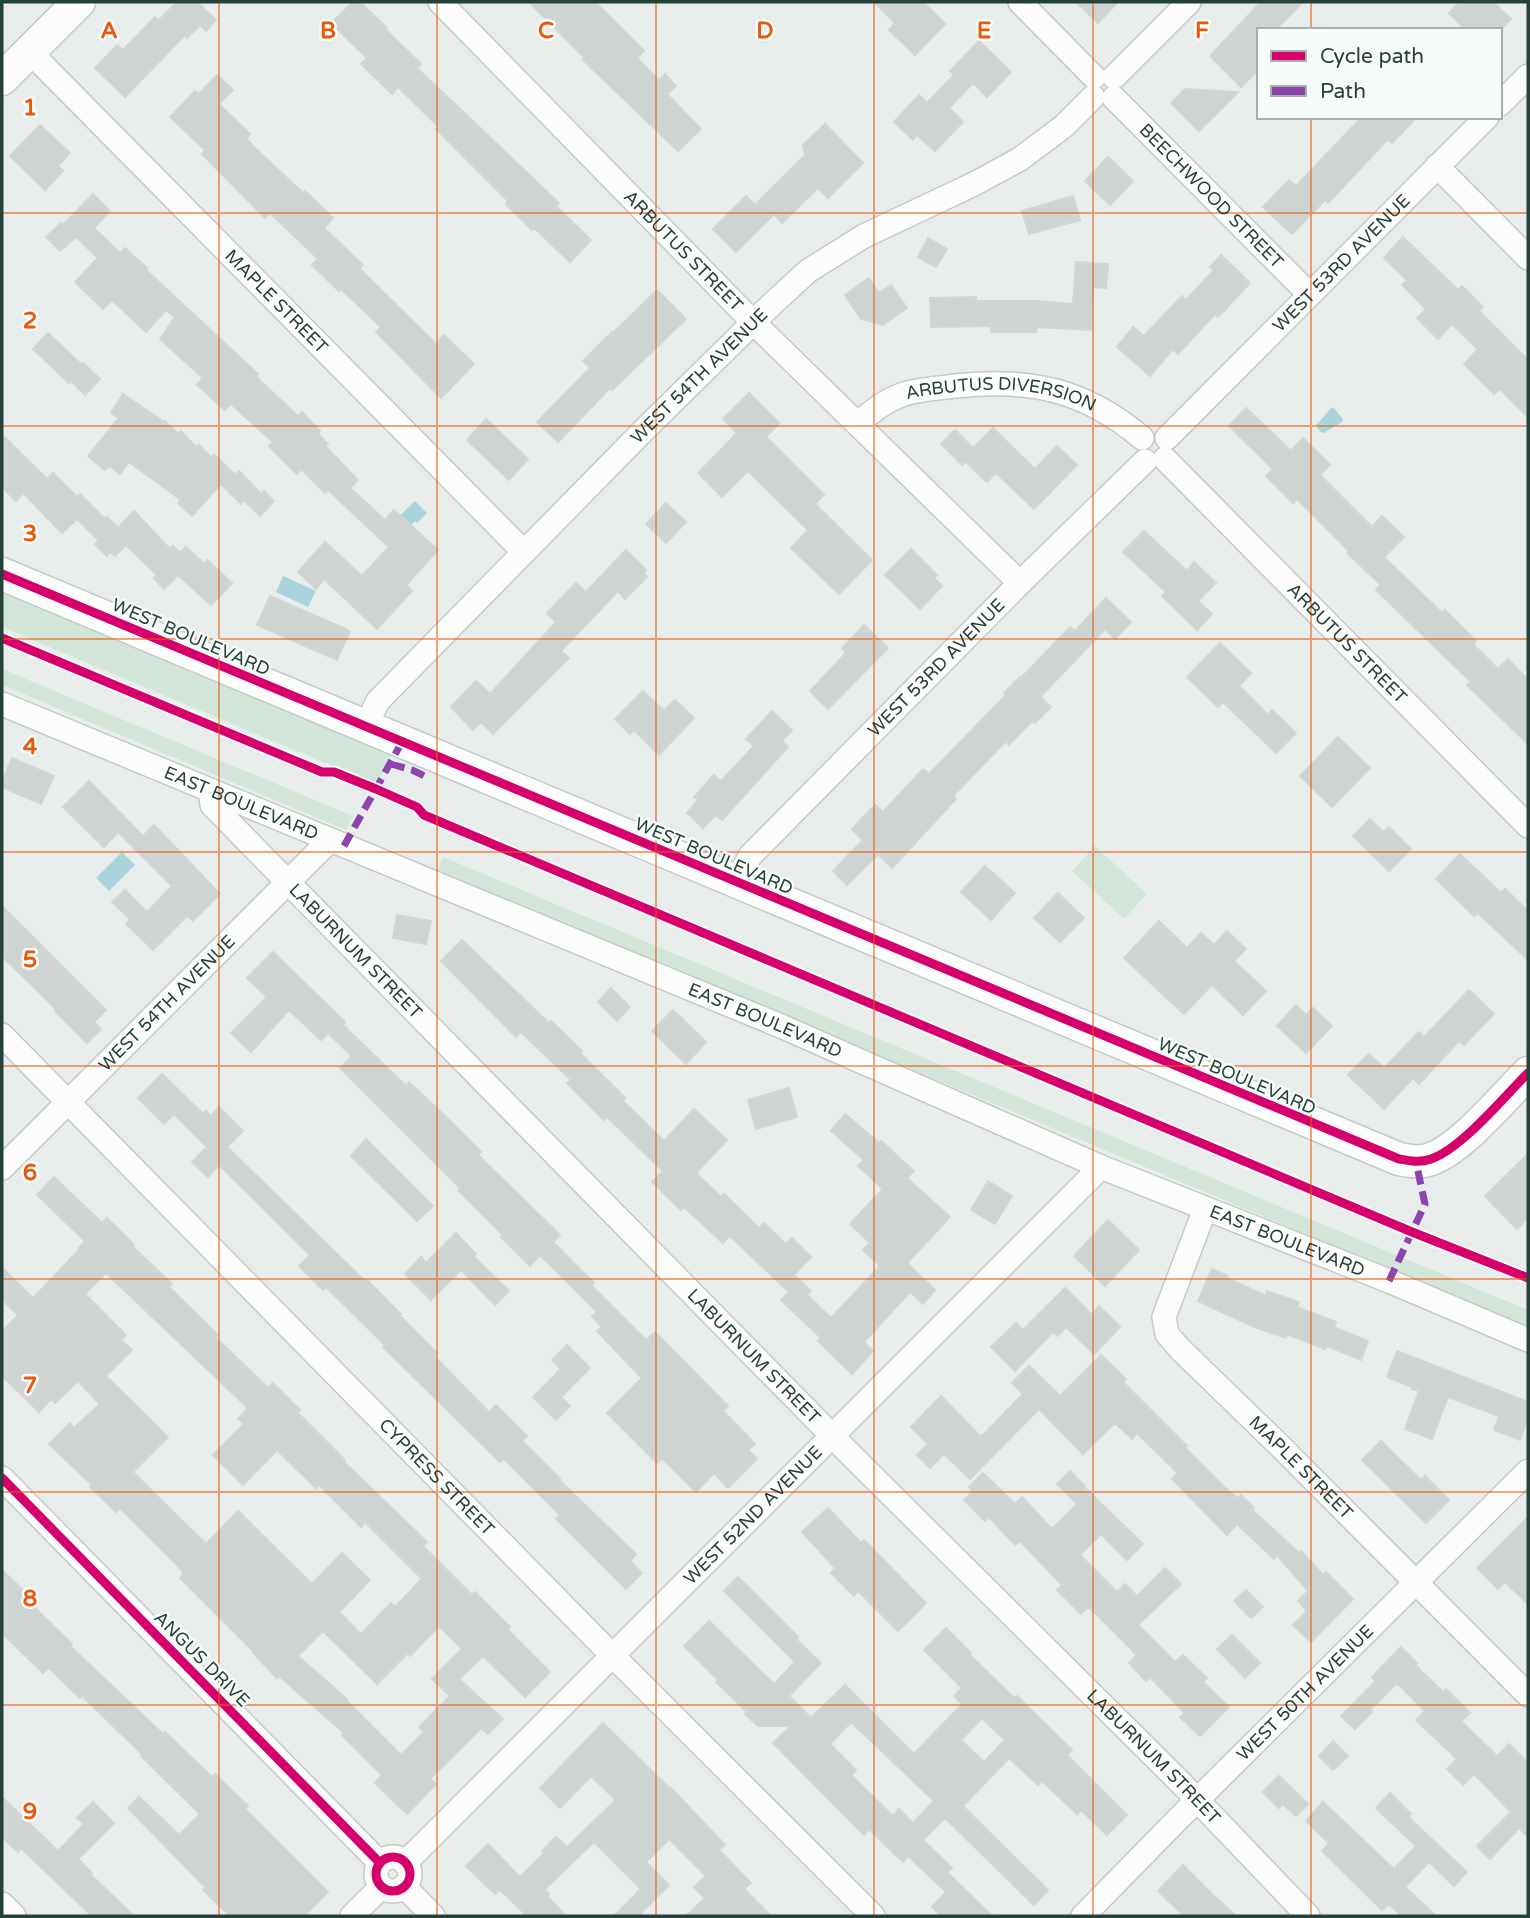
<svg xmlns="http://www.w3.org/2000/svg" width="1530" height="1918" viewBox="0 0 1530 1918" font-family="'Varela Round',sans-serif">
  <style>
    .green { fill: #d1e6d8 }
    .water { fill: #a9d4db }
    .building { fill: #cfd4d2; stroke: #d1d6d4; stroke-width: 2; fill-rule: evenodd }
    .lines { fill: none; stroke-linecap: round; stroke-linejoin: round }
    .street-casing { stroke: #c5cac8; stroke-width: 26 }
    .secondary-casing { stroke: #c3cbc8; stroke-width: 35 }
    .street { stroke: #fcfcfc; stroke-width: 23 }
    .secondary { stroke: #fcfcfc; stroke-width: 32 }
    .quiet { stroke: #8e44ad; stroke-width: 7; stroke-dasharray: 14 7; stroke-linecap: butt }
    .cycleway-casing { stroke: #f7fbf9; stroke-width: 13 }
    .cycleway { stroke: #d6006c; stroke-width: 9 }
    .grid { fill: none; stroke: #e8590c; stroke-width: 2; stroke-opacity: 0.55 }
    .labels { text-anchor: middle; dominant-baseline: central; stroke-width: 5; stroke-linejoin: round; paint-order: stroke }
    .street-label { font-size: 18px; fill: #24423a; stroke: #f7fbf9 }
    .grid-label { font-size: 23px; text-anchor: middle; font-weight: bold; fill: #e8590c; stroke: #f7fbf9; stroke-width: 5; stroke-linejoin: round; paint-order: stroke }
  </style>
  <rect width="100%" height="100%" fill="#e8edeb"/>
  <path class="green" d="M2 592 298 716 357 734 362 743 392 755 383 773 373 783 2 627Z
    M2 669 353 816 346 830 2 685Z
    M1095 846 1147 894 1124 919 1072 871Z
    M443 857 1528 1310V1327L437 871Z"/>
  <path class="water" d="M1333 407 1343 419 1342 422 1324 433 1320 432 1316 425C1323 419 1326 412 1333 407Z
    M415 501 427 513 417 523 415 521 394 543 383 532Z
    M283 576 316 591 308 607 276 592Z
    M122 852 135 865 109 891 96 878Z"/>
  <path class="building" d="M177 2H197L216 20 206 31 200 25 187 38 185 35 125 97 95 68 117 45 123 50 155 17 159 20Z
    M353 2H360L387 28 385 29 421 64 417 68 559 203 556 206 591 240 570 262 534 228 532 230 506 204 508 201 436 129 439 127 398 87 392 94 361 64 367 58 331 23Z
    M529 2H595L644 51 637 58 659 80 665 74 676 86 667 94 701 129 678 151 583 60 585 58Z
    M874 2H923L945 24 915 55 889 30 895 23Z
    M1076 2H1118L1098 23Z
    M1261 2H1303L1275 30H1259V69L1241 87 1210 56Z
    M1460 2H1493L1511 19 1500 30H1466L1449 13Z
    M979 41 1011 72 987 97 973 83 949 108 963 122 935 151 917 135 913 140 894 122 919 95 927 103 954 75 950 71Z
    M217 75 233 90 219 104 250 134 246 138 255 148 303 193 305 191 333 218 324 228 363 265 360 269 436 344 444 335 474 364 441 398 376 332 381 327 341 289 339 291 312 265 318 259 270 213 265 218 202 154 205 150 170 117 195 91 199 94Z
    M1185 89 1238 92 1199 131 1171 103Z
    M1362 117H1417L1392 143 1388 139 1328 203 1325 200 1292 234 1263 207 1289 180 1296 186Z
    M825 124 863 163 828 198 818 188 782 223 774 214 736 252 713 229 746 196 755 205 805 155 803 145Z
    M40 125 70 153 58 166 63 171 45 190 10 156Z
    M1108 157 1133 181 1110 205 1085 181Z
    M93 194 110 211 94 228 120 253 125 248 147 268 146 270 258 374 256 377 298 416 302 412 320 431 318 434 328 444 325 446 358 480 350 488 385 520 394 510 438 550 406 585 412 591 377 629 324 579 316 589 298 572 325 542 362 576 389 547 328 490 325 493 301 469 297 474 269 446 273 442 231 404 225 410 197 385 203 378 160 339 175 317 166 310 146 332 112 300 103 309 75 282 98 258 76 237 60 251 46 237 61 223 63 225Z
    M1073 196 1080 220 1029 234 1022 211Z
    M1403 237 1458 290 1462 286 1483 307 1479 311 1528 360V417L1500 389 1494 394 1464 364 1478 349 1452 324 1438 339 1417 318 1426 309 1402 285 1407 280 1384 258Z
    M928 238 947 249 936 267 918 257Z
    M1221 255 1250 283 1218 317 1215 314 1178 354 1173 349 1150 376 1117 347 1133 327 1144 336 1182 296 1186 300 1214 270 1210 267Z
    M1076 262 1108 264 1106 288 1093 287 1091 330 1036 327V332H991V326L931 327 930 298 976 297V301H1036L1073 304Z
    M869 278 879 293 891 285 907 308 883 325 861 319 845 295Z
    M657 290 686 319 612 390 610 388 558 442 537 422 590 368 583 361 612 332 613 333Z
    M48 333 82 365 83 363 100 379 85 395 71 381 69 383 33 349Z
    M749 393 779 423 766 437 824 495 815 504 872 560 839 594 791 548 808 530 748 471 722 497 698 473 737 433 723 419Z
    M123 394 164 422 165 421 178 434 181 431 196 447 199 445 211 457 214 454 235 475 239 471 261 494 264 491 274 501 260 516 244 500 241 504 221 484 192 516 178 503 181 500 129 462 120 474 109 466 105 470 88 456 119 418 111 413Z
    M1246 408 1291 451 1303 438 1330 465 1320 475 1372 527 1382 516 1404 537 1384 557 1442 613 1445 610 1476 641 1473 644 1498 669 1508 659 1528 680V744L1467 685 1471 682 1376 590 1381 585 1347 553 1349 551 1297 499 1293 503 1266 476 1273 469 1229 426Z
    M486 419 528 459 509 480 467 440Z
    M993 428 1035 469 1057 446 1077 465 1034 509 996 473 987 482 965 461 962 465 941 444 955 430 973 448Z
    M2 435 47 479 53 473 77 497 80 494 105 519 107 517 118 528 134 511 170 549 173 546 180 553 186 547 204 564 207 560 232 583 211 605 178 575 164 589 154 578 157 575 126 545 115 556 110 552 107 556 95 544 99 541 77 519 62 533 23 493 16 501 2 487Z
    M666 503 686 522 666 543 646 524Z
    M1144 531 1187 571 1194 562 1216 583 1198 601 1212 614 1197 630 1162 596 1166 592 1123 552Z
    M911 549 937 575 934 578 942 586 920 609 885 575Z
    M626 550 646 570 644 573 647 577 625 599 618 591 561 651 569 658 493 734 481 722 473 730 451 707 476 681 490 694 556 622 547 613 576 583 586 592Z
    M270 596 350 631 337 660 257 625Z
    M1106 598 1131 622 1115 639 1105 629 1040 697 1051 707 1035 723 1032 721 1009 745 1006 741 953 796 956 799 892 868 878 854 847 885 833 871 863 840 852 829 875 805 883 812 923 769 929 774 1006 695 1004 693 1020 677 1021 678 1070 627 1075 631Z
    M864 625 888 648 828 709 810 691 846 653 842 648Z
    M1220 643 1251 673 1239 686 1268 715 1272 710 1296 733 1276 753 1223 702 1218 707 1187 677Z
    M643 691 664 711 675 700 694 718 659 755 634 730 630 734 615 719Z
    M772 711 792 730 782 741 788 747 722 820 716 815 703 828 687 813 698 800 694 797 714 775 721 781 754 746 746 739Z
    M1338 737 1370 768 1332 807 1300 776Z
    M12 758 54 776 41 804 2 787V782Z
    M89 781 143 836 154 825 220 894 193 921 187 916 153 950 126 924 130 919 112 902 125 890 147 912 172 886 118 832 104 847 63 807Z
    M1370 819 1383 832 1389 827 1411 849 1389 871 1353 836Z
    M1460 854 1501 893 1505 889 1528 911V960L1478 913 1474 916 1436 879Z
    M985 866 1015 893 991 920 961 892Z
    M1058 893 1084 918 1060 942 1034 918Z
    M2 906 106 1010 94 1022 101 1029 87 1043 55 1011 56 1009 2 956Z
    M397 915 431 921 426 944 393 938Z
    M1159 921 1187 948 1201 933 1214 945 1227 931 1246 949 1234 961 1266 991 1243 1015 1212 985 1184 1014 1124 958Z
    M462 940 549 1023 551 1021 582 1051 580 1053 625 1098 623 1101 664 1141 694 1109 727 1140 696 1173 721 1197 724 1194 759 1228 764 1223 786 1244 792 1238 811 1257 794 1275 811 1291 807 1295 831 1318 880 1266 863 1250 870 1243 850 1224 883 1189 858 1166 864 1160 831 1131 845 1114 879 1143 881 1141 914 1171 907 1178 950 1217 907 1263 935 1290 923 1304 910 1292 864 1342 873 1351 852 1374 818 1341 821 1338 781 1300 789 1292 730 1236 723 1243 684 1207 681 1210 652 1182 663 1171 607 1117 604 1120 567 1083 571 1080 521 1032 516 1037 441 961Z
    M273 952 345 1022 343 1025 406 1086 409 1082 448 1119 481 1152 478 1155 560 1235 553 1242 594 1283 592 1286 646 1340 655 1332 728 1406 723 1411 755 1444 748 1450 757 1459 728 1488 714 1473 696 1492 662 1458 657 1463 607 1413 642 1378 597 1331 602 1327 592 1316 597 1312 540 1255 530 1266 501 1237 503 1235 458 1190 460 1188 340 1068 352 1056 328 1033 321 1040 289 1010 251 1052 231 1033 267 997 247 978Z
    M611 988 630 1007 617 1021 598 1002Z
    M1469 990 1494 1014 1464 1045 1459 1041 1419 1084 1413 1078 1384 1109 1348 1075 1369 1054 1384 1068 1419 1032 1424 1037Z
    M1296 1005 1306 1015 1313 1008 1332 1026 1306 1053 1277 1026Z
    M673 1010 706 1042 686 1064 652 1031Z
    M162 1074 203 1114 206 1111 211 1116 219 1107 243 1131 227 1147 366 1282 368 1281 401 1314 399 1315 437 1353 434 1356 489 1412 496 1405 527 1436 522 1441 560 1479 559 1480 636 1554 630 1561 642 1573 626 1589 556 1519 560 1515 504 1459 500 1462 383 1347 385 1345 326 1287 323 1290 299 1266 310 1255 271 1216 219 1165 208 1177 192 1162 207 1147 174 1114 164 1124 138 1098Z
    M789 1088 797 1117 756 1129 748 1100Z
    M366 1139 433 1206 417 1221 351 1156Z
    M1528 1154V1218L1517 1229 1485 1196Z
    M54 1177 102 1223 107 1218 134 1245 132 1246 172 1284 169 1287 218 1335 215 1337 268 1388 273 1383 300 1410 297 1412 345 1460 343 1461 427 1542 423 1546 472 1595 475 1592 510 1627 508 1630 550 1672 525 1697 483 1656 459 1679 503 1719 488 1734 481 1728 430 1779 436 1784 407 1814 375 1783 382 1775 342 1735 344 1733 279 1676 277 1678 253 1653 254 1652 180 1578 184 1573 176 1564 120 1508 116 1512 90 1487 92 1485 49 1444 70 1423 74 1428 100 1404 78 1381 55 1403 51 1399 39 1412 2 1376V1332L18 1315 2 1299V1268L33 1298 80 1249 79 1248 85 1241 37 1195ZM106 1273 248 1408 238 1419 244 1424 213 1455 243 1485 277 1450 316 1488 319 1485 361 1527 365 1522 422 1579 395 1607 391 1603 361 1634 339 1612 370 1580 342 1553 312 1584 238 1511 206 1544 133 1472 168 1437 106 1376 132 1350 121 1340 126 1335 85 1294ZM439 1626 462 1649 432 1679 450 1696 419 1727 424 1732 401 1755 346 1700 347 1699 298 1656 323 1631 377 1684 408 1653 410 1656Z
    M988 1181 1012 1196 995 1224 971 1210Z
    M1108 1220 1139 1250 1105 1286 1074 1256Z
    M456 1233 476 1254 473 1256 509 1291 495 1305 461 1270 431 1300 405 1274 421 1257 426 1263Z
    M1212 1269 1228 1276 1227 1278 1266 1296 1267 1291 1299 1302 1297 1307 1336 1322 1334 1327 1368 1341 1361 1360 1327 1346 1325 1349 1287 1334 1286 1338 1254 1327 1198 1301Z
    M1065 1288 1092 1315 1099 1306 1120 1327 1094 1354 1066 1327 1058 1336 1053 1332 1015 1371 991 1347 1016 1323 1023 1330Z
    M567 1345 590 1368 561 1397 570 1406 556 1420 533 1397 561 1369 552 1360Z
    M1397 1351 1528 1402V1417L1520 1440 1494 1430 1499 1416 1448 1397 1432 1439 1405 1429 1419 1391 1412 1389V1387L1387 1377Z
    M1101 1355 1126 1379 1123 1382 1187 1446 1185 1448 1222 1485 1237 1498 1241 1495 1254 1508 1252 1510 1299 1553 1301 1551 1323 1575 1326 1572 1353 1599 1311 1642 1293 1625 1307 1611 1298 1601 1308 1591 1277 1555 1274 1559 1237 1524 1227 1535 1172 1479 1178 1473 1137 1433 1132 1439 1115 1423 1083 1454 1039 1409 970 1479 944 1454 930 1468 917 1455 928 1444 911 1427 941 1396 981 1437 1023 1394 1012 1383 1029 1366 1060 1396Z
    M1381 1441 1421 1480 1425 1476 1449 1500 1426 1523 1362 1460Z
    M1070 1471 1085 1486 1084 1487 1143 1544 1127 1560 1101 1534 1080 1555 1117 1592 1125 1584 1137 1596 1165 1568 1181 1584 1138 1625 1175 1662 1183 1655 1207 1678 1203 1682 1229 1707 1200 1736 1180 1717 1185 1713 1150 1677 1146 1681 1129 1663 1137 1655 1089 1607 1081 1614 1057 1590 1062 1585 1020 1541 1015 1545 989 1517 985 1521 964 1500 973 1491 969 1487 983 1473 1015 1504 1022 1497 1052 1529 1077 1504 1057 1484Z
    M828 1508 861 1543 864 1540 926 1603 898 1631 858 1591 854 1596 831 1573 835 1568 802 1532Z
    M1528 1517V1604L1505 1582 1498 1589 1477 1568Z
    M2 1570 34 1601 31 1604 72 1644 70 1646 163 1734 165 1732 212 1777 215 1774 248 1806 245 1809 328 1892 304 1916H230L203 1890 206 1888 128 1808 139 1797 179 1835 200 1814 141 1756 143 1755 82 1696 80 1698 49 1668 43 1673 2 1633Z
    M738 1577 798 1637 796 1639 821 1663 789 1696 811 1718 845 1685 914 1754 962 1704 954 1696 962 1688 924 1650 946 1628 971 1653 970 1655 1014 1698 1017 1696 1072 1750 1067 1755 1127 1815 1107 1835 1081 1810 1077 1814 1042 1781 1038 1785 1009 1758 963 1806 1048 1890 1034 1905 945 1818 923 1840 952 1868 947 1872 992 1916H942L932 1907 946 1892 908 1856 903 1862 869 1829 864 1835 773 1743 791 1726H758L745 1714 747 1712 716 1682 718 1680 684 1646 709 1621 774 1684 795 1662 724 1591ZM982 1718 1005 1740 984 1762 961 1740ZM851 1722 934 1801 913 1823 899 1809 893 1816 851 1775 856 1770 830 1744Z
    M1246 1590 1263 1607 1251 1618 1234 1601Z
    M1232 1635 1260 1663 1245 1678 1217 1649Z
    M1401 1647 1417 1663 1415 1665 1443 1692 1446 1689 1470 1713 1461 1721 1497 1756 1509 1744 1528 1763V1837L1519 1828 1490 1859 1477 1846 1511 1812 1474 1774 1463 1785 1447 1769 1457 1759 1416 1720 1425 1711 1397 1683 1370 1710 1372 1712 1355 1729 1341 1716 1376 1681 1372 1677Z
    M603 1723 670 1789 671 1788 725 1845 719 1850 751 1883 744 1889 771 1916H686L705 1898 694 1887 706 1876 669 1839 646 1862 669 1885 638 1916H614L641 1889 594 1842 545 1889 549 1894 547 1896 566 1916H527L499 1889 495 1894 466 1866 488 1844 520 1877 544 1853 542 1851 556 1837 567 1847 616 1800 591 1776 560 1808 540 1788Z
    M1333 1741 1348 1756 1333 1770 1319 1756Z
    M1279 1776 1308 1804 1296 1816 1283 1804 1279 1808 1263 1792Z
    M1390 1793 1411 1814 1408 1817 1467 1872 1454 1886 1429 1862 1405 1887 1436 1916H1402L1389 1904 1382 1910 1322 1851 1329 1843 1306 1821 1323 1802 1394 1869 1416 1846 1376 1808Z
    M2 1797 58 1851 84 1824 77 1818 93 1802 114 1823 78 1859 92 1873 91 1875 134 1916H92L21 1848 18 1852 2 1837Z
    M1183 1865 1214 1896 1236 1916H1184L1158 1891Z"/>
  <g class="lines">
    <g class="street-casing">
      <g id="street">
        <path id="s1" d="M440 2 754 323 1020 583"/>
        <path d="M1020 2 1094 77"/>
        <path id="s2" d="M29 51 524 552"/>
        <path d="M1114 77 1189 2"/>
        <path id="s3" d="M1114 98 1309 294"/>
        <path d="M1500 104 1528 76"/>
        <path d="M1437 166 1528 258"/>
        <path id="s4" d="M858 424C893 391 910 391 956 386 1029 378 1084 389 1142 438"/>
        <path id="s5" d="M1167 438 1487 117"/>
        <path id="s6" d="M1165 459 1528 826"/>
        <path id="s7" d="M2 704 783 1027 1101 1167 1389 1281 1528 1340"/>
        <path id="s8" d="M365 727 378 701 642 432 771 305 808 271 864 236 974 184 1020 159 1064 126 1093 97"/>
        <path id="s9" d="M210 790 212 805 851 1455 1181 1783 1308 1916"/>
        <path id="s10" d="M737 882 750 856 1020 583 1145 461"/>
        <path id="s11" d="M2 1035 597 1640 873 1916"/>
        <path id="s12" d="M2 1168 330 840"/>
        <path id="s13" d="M1205 1209 1164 1317 1167 1334 1180 1349 1281 1447 1528 1695"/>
        <path d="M2 1478 380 1863"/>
        <circle cx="393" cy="1874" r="17"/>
        <path id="s14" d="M405 1863 1101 1167"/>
        <path d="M404 1886 433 1916"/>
        <path d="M2 1904 14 1916"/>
        <path d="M352 1916 381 1887"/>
        <path id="s15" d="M1083 1916 1180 1817 1528 1471"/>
      </g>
    </g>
    <g class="secondary-casing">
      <path id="secondary" d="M2 79 79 2
        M2 574 1399 1159C1410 1161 1420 1163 1431 1159 1461 1149 1504 1097 1528 1073"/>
    </g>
    <use href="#street" class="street"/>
    <use href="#secondary" class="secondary"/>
    <path class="quiet" d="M391 764 412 770 427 777
      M344 846 402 742
      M1389 1281 1425 1204 1416 1162"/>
    <g class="cycleway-casing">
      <path id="cycleway" d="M2 574 1399 1159C1410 1161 1420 1163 1431 1159 1461 1149 1504 1097 1528 1073
        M2 638 322 772H334L376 789 417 807 424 815 1412 1232 1528 1278
        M2 1478 380 1863
        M376 1874a17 17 0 1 1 34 0a17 17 0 1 1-34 0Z"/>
    </g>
    <use href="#cycleway" class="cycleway"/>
  </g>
  <path class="grid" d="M219 2V1916M437 2V1916M656 2V1916M874 2V1916M1093 2V1916M1311 2V30M1311 117V1916M2 213H1528M2 426H1528M2 639H1528M2 852H1528M2 1066H1528M2 1279H1528M2 1492H1528M2 1705H1528"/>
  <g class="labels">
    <g class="street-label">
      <text stroke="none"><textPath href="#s3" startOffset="138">BEECHWOOD STREET</textPath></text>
      <text stroke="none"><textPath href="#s1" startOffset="348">ARBUTUS STREET</textPath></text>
      <text stroke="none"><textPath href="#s5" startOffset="247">WEST 53RD AVENUE</textPath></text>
      <text stroke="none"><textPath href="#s2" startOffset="352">MAPLE STREET</textPath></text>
      <text stroke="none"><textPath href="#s8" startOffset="486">WEST 54TH AVENUE</textPath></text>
      <text stroke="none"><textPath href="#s4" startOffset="154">ARBUTUS DIVERSION</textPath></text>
      <text transform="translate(191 637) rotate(23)">WEST BOULEVARD</text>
      <text stroke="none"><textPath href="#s6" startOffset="259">ARBUTUS STREET</textPath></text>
      <text stroke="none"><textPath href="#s10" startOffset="294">WEST 53RD AVENUE</textPath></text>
      <text stroke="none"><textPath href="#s7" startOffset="259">EAST BOULEVARD</textPath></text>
      <text transform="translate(714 856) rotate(23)">WEST BOULEVARD</text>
      <text stroke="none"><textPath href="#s9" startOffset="220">LABURNUM STREET</textPath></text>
      <text stroke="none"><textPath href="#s12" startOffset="233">WEST 54TH AVENUE</textPath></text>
      <text stroke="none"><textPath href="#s7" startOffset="826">EAST BOULEVARD</textPath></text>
      <text transform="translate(1237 1076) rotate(23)">WEST BOULEVARD</text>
      <text stroke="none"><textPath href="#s7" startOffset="1393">EAST BOULEVARD</textPath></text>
      <text stroke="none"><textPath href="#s9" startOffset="788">LABURNUM STREET</textPath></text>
      <text stroke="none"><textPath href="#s13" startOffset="322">MAPLE STREET</textPath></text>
      <text stroke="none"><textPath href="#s11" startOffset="620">CYPRESS STREET</textPath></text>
      <text stroke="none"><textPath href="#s14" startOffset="492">WEST 52ND AVENUE</textPath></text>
      <text transform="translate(202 1659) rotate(45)">ANGUS DRIVE</text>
      <text stroke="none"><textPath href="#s15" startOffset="315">WEST 50TH AVENUE</textPath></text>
      <text stroke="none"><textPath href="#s9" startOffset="1354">LABURNUM STREET</textPath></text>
    </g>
  </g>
  <g class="grid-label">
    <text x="109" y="38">A</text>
    <text x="328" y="38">B</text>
    <text x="546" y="38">C</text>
    <text x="765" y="38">D</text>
    <text x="984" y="38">E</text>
    <text x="1202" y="38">F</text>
    <text x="30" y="115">1</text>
    <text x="30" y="328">2</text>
    <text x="30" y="541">3</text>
    <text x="30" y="754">4</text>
    <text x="30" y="967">5</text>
    <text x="30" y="1180">6</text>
    <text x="30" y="1393">7</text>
    <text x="30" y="1606">8</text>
    <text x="30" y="1819">9</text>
  </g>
  <rect width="1530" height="1918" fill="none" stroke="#24423a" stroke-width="7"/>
  <rect x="1257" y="28" width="245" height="91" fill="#f7fbf9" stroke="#a3b1ad" stroke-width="2"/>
  <rect x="1271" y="51" width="35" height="10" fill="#d6006c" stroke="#a3b1ad" stroke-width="2"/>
  <text x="1320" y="63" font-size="21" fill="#24423a">Cycle path</text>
  <rect x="1271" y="86" width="35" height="10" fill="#8e44ad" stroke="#a3b1ad" stroke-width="2"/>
  <text x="1320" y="98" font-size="21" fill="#24423a">Path</text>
</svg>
